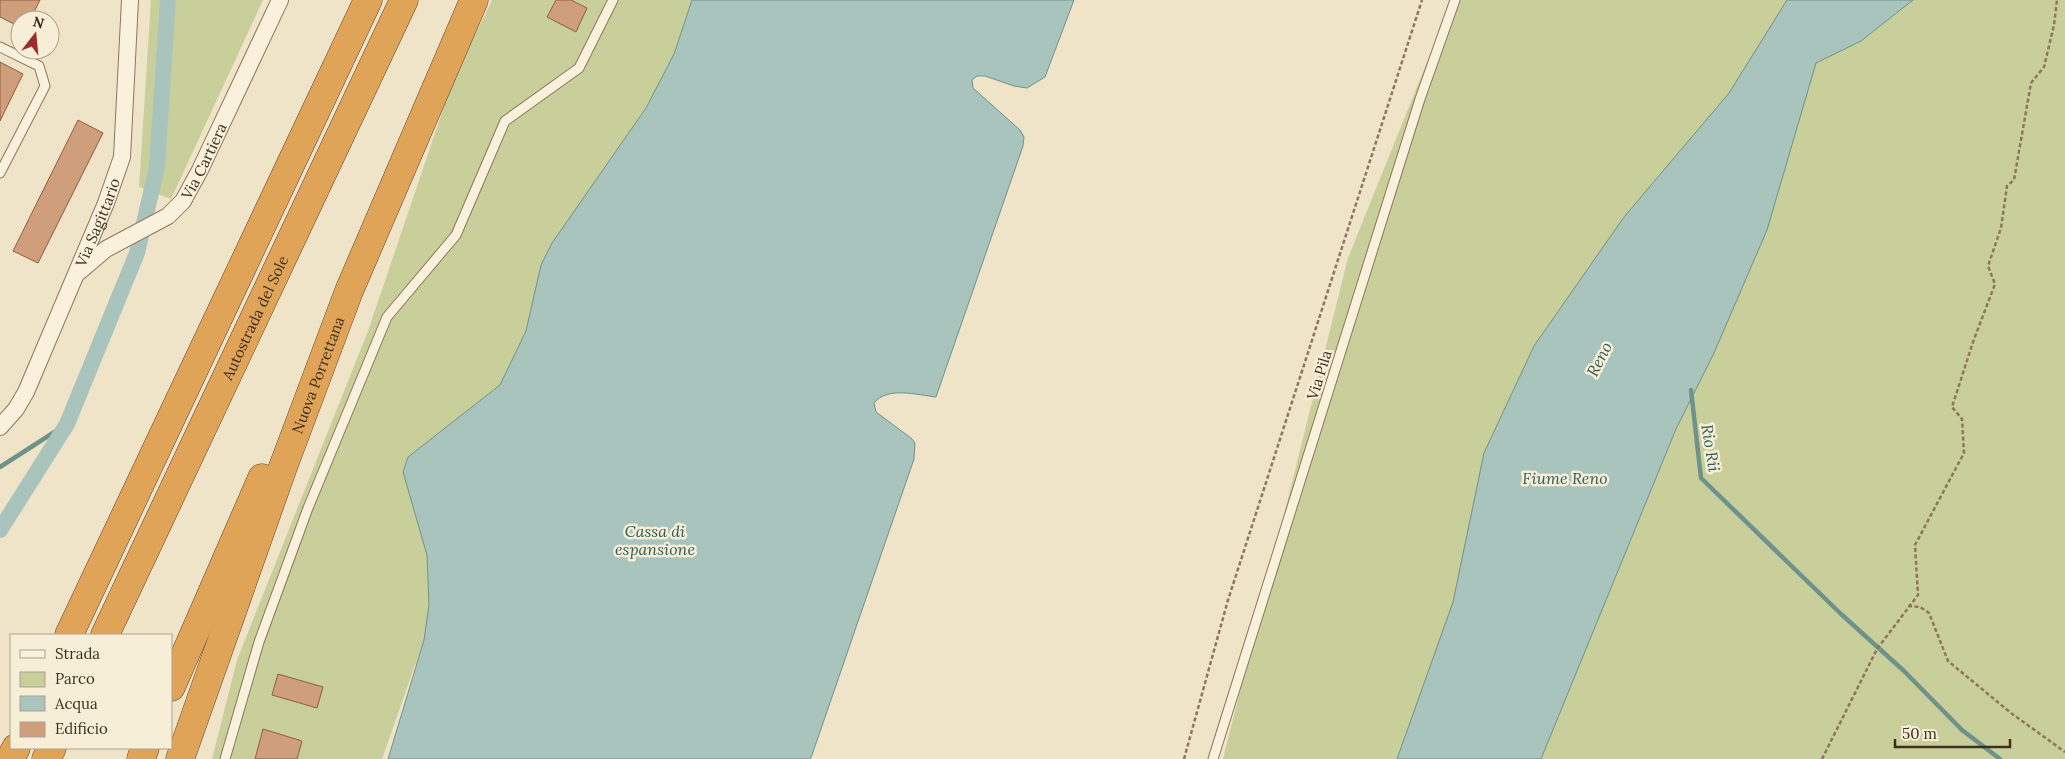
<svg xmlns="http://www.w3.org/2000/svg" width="2065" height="759" viewBox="0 0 2065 759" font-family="Lora,serif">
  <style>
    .green { fill: #c9cf9b }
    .water { fill: #a9c4bc; stroke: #6f938a }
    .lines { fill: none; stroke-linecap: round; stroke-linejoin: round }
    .stream { stroke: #6f938a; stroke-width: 4.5 }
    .canal { stroke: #a9c4bc; stroke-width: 16 }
    .building { fill: #cf9f7d; stroke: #8d5f41 }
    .lane-casing { stroke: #8d765c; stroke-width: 11 }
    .street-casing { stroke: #8d765c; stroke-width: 18 }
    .highway-casing { stroke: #5b4430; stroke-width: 29 }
    .path { stroke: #8d765c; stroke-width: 2.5; stroke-dasharray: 4 2.5; stroke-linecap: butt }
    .lane { stroke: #faf1dc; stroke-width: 9 }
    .street { stroke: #faf1dc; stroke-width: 16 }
    .highway { stroke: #e0a458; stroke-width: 28 }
    .labels { text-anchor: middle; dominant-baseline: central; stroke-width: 5; stroke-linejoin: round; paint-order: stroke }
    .street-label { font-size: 15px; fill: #3d2e20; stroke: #f7eed8 }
    .water-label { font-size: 16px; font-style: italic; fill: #2f5d5a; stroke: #f7eed8 }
  </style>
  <rect width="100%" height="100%" fill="#f0e4c8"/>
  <path class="green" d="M151 0H263L171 199 139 187Z
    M492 0H692L674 54 646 108 552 243 541 265 526 331 500 385 408 457 403 472 427 555 429 605 424 640 382 759H212L237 660 368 331 453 80Z
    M1452 0H2065V759H1223L1348 258Z"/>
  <path class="water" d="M692 0H1074L1045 77 1027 88 1014 86 985 76H977L972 80 973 88 1020 130 1024 137 1023 146 936 397C917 395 888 386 874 403L876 412 911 438 915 443 914 459 812 755 810 759H388L424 640 429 605 427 555 403 472 408 457 500 385 526 331 541 265 552 243 646 108 674 54Z
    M1787 0H1913L1861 41 1816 63 1767 230 1714 353 1676 429 1541 759H1397L1453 602 1484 453 1534 346 1624 217 1729 93Z"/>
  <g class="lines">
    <path class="stream" d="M1691 390 1701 478 1841 614 1904 671 1962 730 2000 759
      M0 467 67 424"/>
    <path class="canal" d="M0 530 67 424 137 253 157 167 168 0"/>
  </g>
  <path class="building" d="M0 0H40L30 20H20V27L0 17Z
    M556 0H571L587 8 576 32 547 17Z
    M0 62 23 74 0 121Z
    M78 120 103 133 38 263 13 251Z
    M278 674 323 687 317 708 272 695Z
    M263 729 302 741 297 759H255Z"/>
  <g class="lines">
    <g class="lane-casing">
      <path id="lane" d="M0 47 39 66 45 86 0 173
        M225 759 259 642 308 508 387 317 456 235 505 121 579 68 613 0
        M1213 759 1420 99 1455 0"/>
    </g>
    <g class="street-casing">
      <g id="street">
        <path id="s1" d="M79 272 106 249 168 216 183 201 200 170 280 0"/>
        <path id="s2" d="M0 427 16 409 26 392 106 203 122 157 130 0"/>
      </g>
    </g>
    <g class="highway-casing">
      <g id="highway">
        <path d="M69 635 368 0"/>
        <path id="s3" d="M105 635 404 0"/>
        <path d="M171 687 262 478"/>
        <path d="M10 759 16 748"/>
        <path d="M46 759 52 748"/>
        <path d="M141 759 145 748"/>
        <path id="s4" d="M180 759 283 467 349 291 474 0"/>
      </g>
    </g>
    <path class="path" d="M1908 606 1920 607 1929 613 1948 661 2011 713 2065 752
      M1184 759 1228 600 1422 0
      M1822 759 1877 649 1918 595 1915 545 1964 453 1962 419 1952 407 1973 342 1995 284 1988 266 2001 228 2007 186 2014 180 2031 83 2044 67 2054 25 2057 0"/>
    <use href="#lane" class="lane"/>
    <use href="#street" class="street"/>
    <use href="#highway" class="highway"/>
  </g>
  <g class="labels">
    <g class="street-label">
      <text stroke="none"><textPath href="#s1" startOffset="172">Via Cartiera</textPath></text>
      <text stroke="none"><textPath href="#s2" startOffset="228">Via Sagittario</textPath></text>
      <text stroke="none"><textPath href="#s3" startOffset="351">Autostrada del Sole</textPath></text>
      <text transform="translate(1319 375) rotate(-73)">Via Pila</text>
      <text stroke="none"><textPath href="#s4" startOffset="408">Nuova Porrettana</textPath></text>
    </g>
    <g class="water-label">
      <text transform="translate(1599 359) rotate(-63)">Reno</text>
      <text transform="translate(1711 448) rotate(81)">Rio Rii</text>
      <text x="1565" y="478">Fiume Reno</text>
      <text x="655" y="531">Cassa di<tspan x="655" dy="18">espansione</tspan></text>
    </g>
  </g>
  <rect x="10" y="634" width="162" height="115" fill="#f7eed8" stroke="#ada18e"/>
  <rect x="20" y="650" width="25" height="8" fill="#faf1dc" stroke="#ada18e"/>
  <text x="55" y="659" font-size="15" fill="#3d2e20">Strada</text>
  <rect x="20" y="672" width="25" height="15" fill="#c9cf9b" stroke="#ada18e"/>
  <text x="55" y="684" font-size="15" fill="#3d2e20">Parco</text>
  <rect x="20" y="696" width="25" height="15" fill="#a9c4bc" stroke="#ada18e"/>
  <text x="55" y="709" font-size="15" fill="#3d2e20">Acqua</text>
  <rect x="20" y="722" width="25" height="15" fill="#cf9f7d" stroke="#ada18e"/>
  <text x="55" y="734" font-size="15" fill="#3d2e20">Edificio</text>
  <g transform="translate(35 35) rotate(16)"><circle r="24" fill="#f7eed8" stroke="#ada18e"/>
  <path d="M0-4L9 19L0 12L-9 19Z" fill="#9e2a2b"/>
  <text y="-8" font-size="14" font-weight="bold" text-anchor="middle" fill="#3d2e20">N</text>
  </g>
  <path d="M1895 739v8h115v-8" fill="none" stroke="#3d2e20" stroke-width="2.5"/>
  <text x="1902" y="739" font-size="15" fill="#3d2e20" stroke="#f7eed8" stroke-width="4" paint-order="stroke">50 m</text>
</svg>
